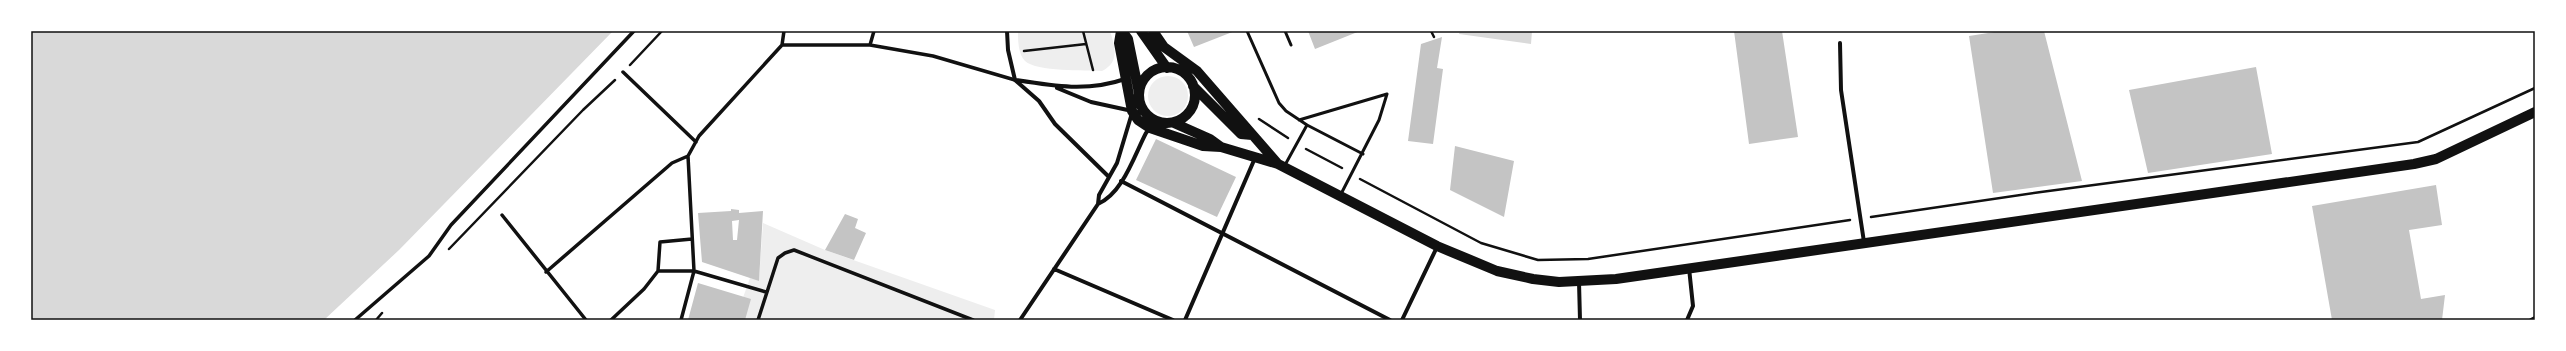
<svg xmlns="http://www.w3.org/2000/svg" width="2566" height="351" viewBox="0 0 2566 351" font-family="'Space Grotesk',sans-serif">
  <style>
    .green { fill: #eee }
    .water { fill: #d9d9d9 }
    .building { fill: #c4c4c4; fill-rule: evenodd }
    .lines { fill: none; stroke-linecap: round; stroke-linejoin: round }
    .path { stroke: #111; stroke-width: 2.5 }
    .service { stroke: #111; stroke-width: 3 }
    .pedestrian { stroke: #111; stroke-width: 3.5 }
    .minor { stroke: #111; stroke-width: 4 }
    .primary { stroke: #111; stroke-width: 10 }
    .neatline { fill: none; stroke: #111; stroke-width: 1.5 }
  </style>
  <rect width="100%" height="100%" fill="#fff"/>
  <path class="green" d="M1018 31H1110C1115 47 1120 62 1102 71 1085 70 1037 72 1025 61 1018 54 1018 40 1018 31Z
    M1148 96a20 20 0 1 1 40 0a20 20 0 1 1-40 0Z
    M763 223 825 250 995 310 994 320H735L750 278 759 280Z"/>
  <path class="water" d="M31 31H613L399 250 324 320H31Z
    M1460 31H1532L1531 44 1459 34Z"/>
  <path class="building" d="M1187 31H1235L1194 47Z
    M1308 31H1360L1315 49Z
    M1734 31H1782L1798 137 1749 144Z
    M2001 31H2044L2082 181 1993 193 1969 36Z
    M1442 37 1437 68 1443 69 1433 144 1408 141 1421 44Z
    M2256 67 2272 154 2148 173 2129 90Z
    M1156 139 1236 177 1217 217 1136 180Z
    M1455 146 1514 161 1504 217 1450 190Z
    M2436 185 2442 225 2409 230 2421 299 2445 295 2442 320H2332L2312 206Z
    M731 209 739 210V213L763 211 759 281 702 262 698 213 731 211ZM739 220 737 240H733L732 221Z
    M845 214 858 219 855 228 866 233 854 260 825 250Z
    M698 283 751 299 745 320H688Z"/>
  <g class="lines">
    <path class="path" d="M1083 31 1093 70
      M1431 31 1434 37
      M1024 51 1086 44
      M630 65 662 31
      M1259 119 1288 138
      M1306 149 1342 168
      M1360 179 1481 243 1538 260 1588 259 1850 220
      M1871 217 2041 192 2418 142 2535 88
      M449 249 583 110 615 80
      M376 320 382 313"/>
    <path class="service" d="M1247 31 1279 103 1286 111 1307 125 1285 165
      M1285 31 1291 45
      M1299 120 1387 94
      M1307 125 1363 154
      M1341 194 1379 120 1387 94"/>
    <path class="pedestrian" d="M782 45H870L933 56 1015 80
      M782 45 784 31
      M870 45 874 31
      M623 72 696 142
      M502 215 586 320
      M658 271H694L766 292
      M658 271 660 242 692 239
      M546 272 672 163 688 156
      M355 320 429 256 451 225 634 31
      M611 320 644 289 658 271
      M681 320 694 271 688 156 699 136 782 45
      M758 320 778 258 785 253 794 250 973 320"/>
    <path class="minor" d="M1007 31 1008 50 1015 80 1039 101 1055 124 1109 177
      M1840 43 1841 90 1864 242
      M1016 80C1053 86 1088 92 1125 79
      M1057 88 1091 102 1146 114
      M1121 181 1390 320
      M1098 204C1123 193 1134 156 1146 133L1150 128 1161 123
      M1054 269 1173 320
      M1579 282 1580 320
      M1020 320 1098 204 1099 195 1117 163 1132 113
      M1185 320 1255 158
      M1402 320 1437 247
      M1687 320 1693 306 1689 268
      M2531 320 2535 318"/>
    <path class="primary" d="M1121 31 1119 43 1132 111 1138 120 1150 128 1203 146 1221 147 1278 164 1437 246 1497 271 1533 279 1559 282 1616 279 2414 164 2436 159 2535 112
      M1122 31 1128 39 1139 93
      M1141 31 1167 68
      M1153 31 1164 47 1197 71 1278 164
      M1139 95a28 28 0 1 1 56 0a28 28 0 1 1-56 0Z
      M1193 86 1241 134 1252 135
      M1174 123 1210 139 1221 147"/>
  </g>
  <rect width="2566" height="351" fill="none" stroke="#ffffff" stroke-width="64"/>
  <rect x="32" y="32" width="2502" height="287" class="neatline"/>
</svg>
